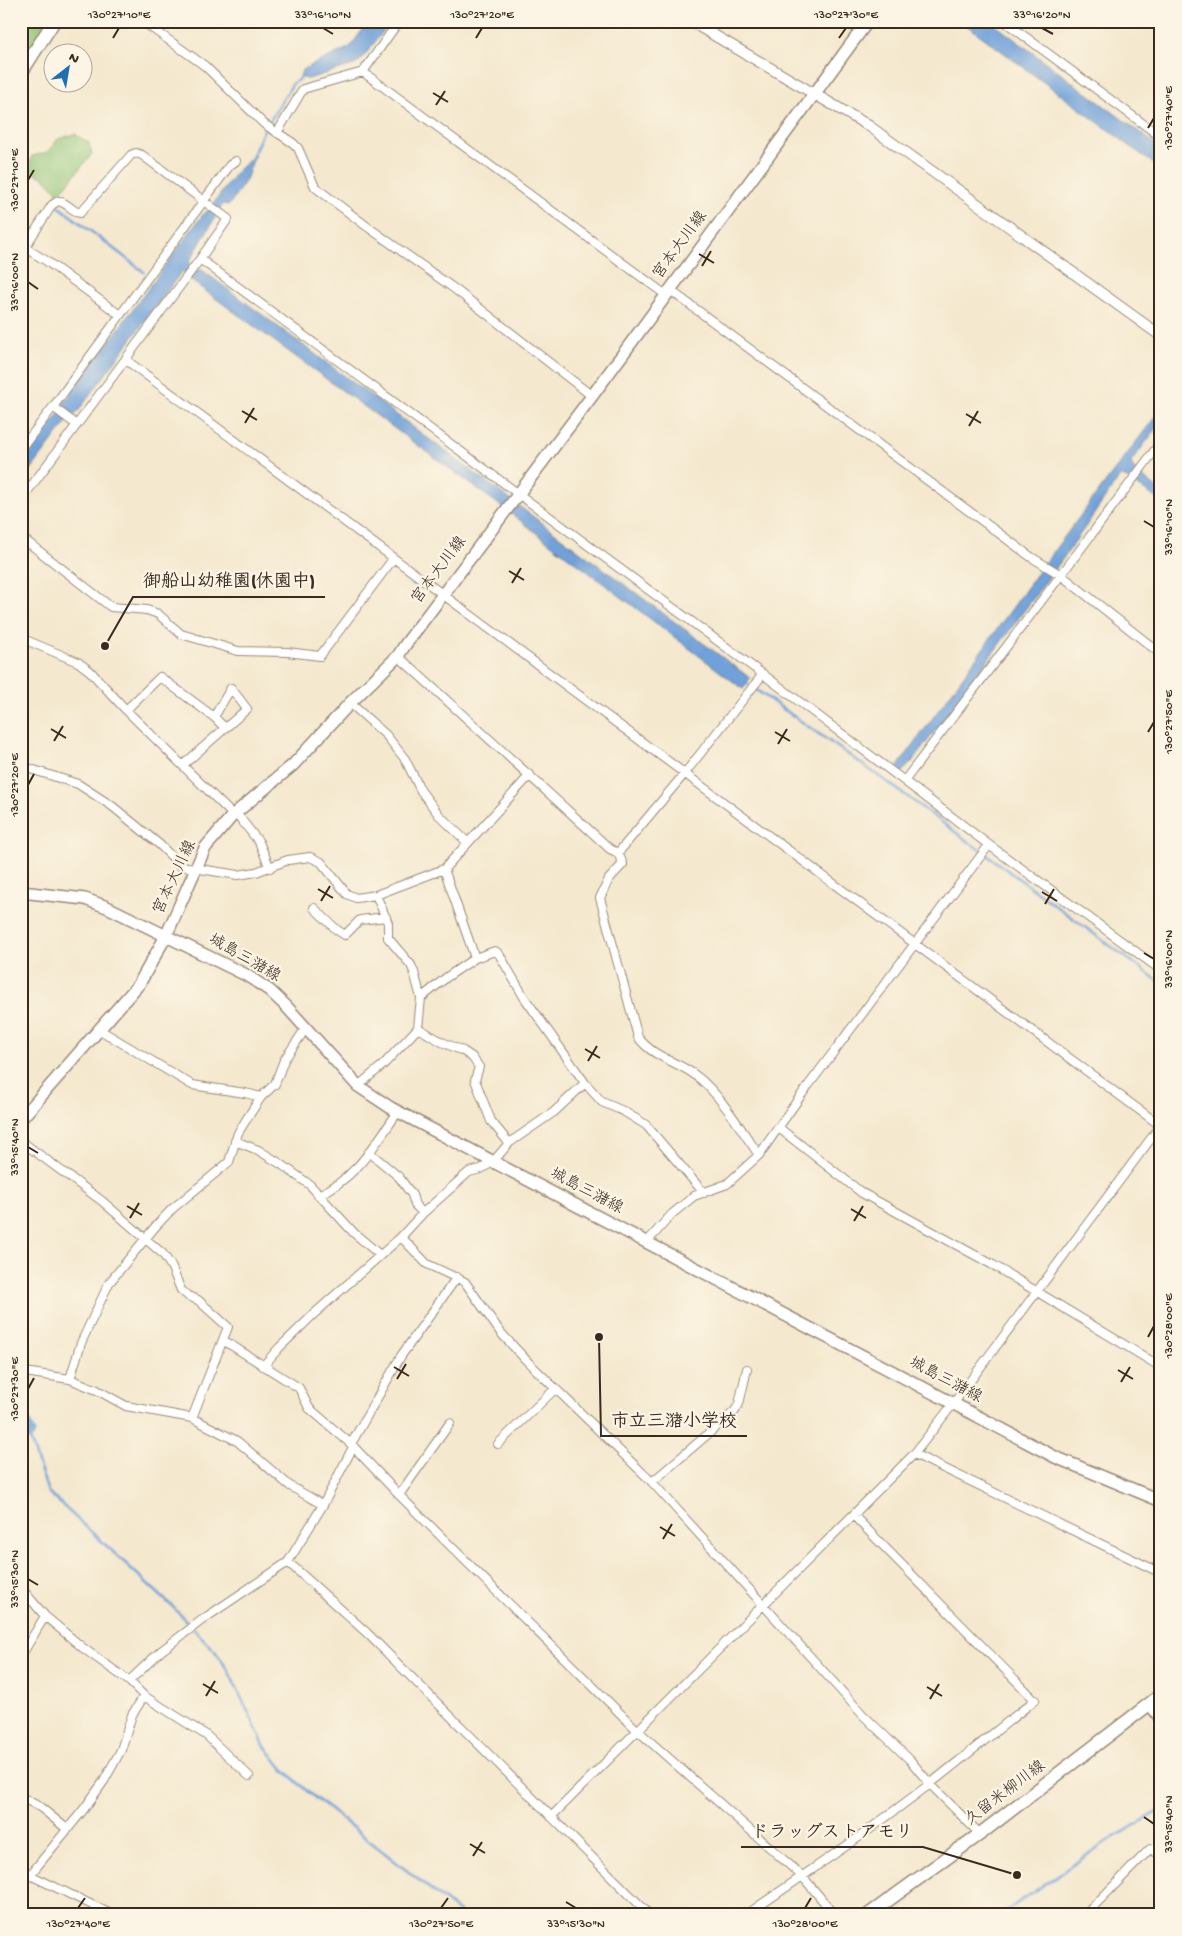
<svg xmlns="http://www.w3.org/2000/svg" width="1182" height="1936" viewBox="0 0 1182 1936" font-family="'Gochi Hand','Klee One',sans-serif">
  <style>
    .green { fill: #8ec375; stroke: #64764a }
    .water { fill: #70a1da; stroke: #56667c }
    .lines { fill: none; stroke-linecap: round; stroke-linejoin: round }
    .stream { stroke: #70a1da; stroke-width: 2.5 }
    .river { stroke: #70a1da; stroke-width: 15 }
    .minor-casing { stroke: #988976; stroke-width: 10 }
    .tertiary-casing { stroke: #988976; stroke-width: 12 }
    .secondary-casing { stroke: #988976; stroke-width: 14 }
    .primary-casing { stroke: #988976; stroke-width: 15 }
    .minor { stroke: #fff; stroke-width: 8 }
    .tertiary { stroke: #fff; stroke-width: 10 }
    .secondary { stroke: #fff; stroke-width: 11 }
    .primary { stroke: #fff; stroke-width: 12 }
    .ticks { fill: none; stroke: #3b2a1e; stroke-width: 2 }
    .labels { text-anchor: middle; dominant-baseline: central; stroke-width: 4.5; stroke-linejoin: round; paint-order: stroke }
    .street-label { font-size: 16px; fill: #3b2a1e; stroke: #fcf5e5 }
    .leader { fill: none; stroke: #3b2a1e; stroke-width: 2 }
    .callout-dot { fill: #3b2a1e; stroke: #fcf5e5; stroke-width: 2 }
    .callout-label { font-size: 18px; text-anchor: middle; font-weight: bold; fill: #3b2a1e; stroke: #fcf5e5; stroke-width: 4.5; stroke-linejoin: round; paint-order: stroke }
    .neatline { fill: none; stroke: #3b2a1e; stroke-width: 2 }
    .ticks-label { font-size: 12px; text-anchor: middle; fill: #3b2a1e }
  </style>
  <rect width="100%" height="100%" fill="#fcf5e5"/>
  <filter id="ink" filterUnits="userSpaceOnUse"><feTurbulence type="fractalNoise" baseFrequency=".02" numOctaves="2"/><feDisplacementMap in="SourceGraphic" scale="10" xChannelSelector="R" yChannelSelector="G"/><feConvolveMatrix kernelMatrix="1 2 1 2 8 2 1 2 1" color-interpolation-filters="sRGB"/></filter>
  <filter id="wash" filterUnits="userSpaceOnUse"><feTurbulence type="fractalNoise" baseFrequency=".0096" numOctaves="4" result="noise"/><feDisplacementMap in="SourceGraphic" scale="20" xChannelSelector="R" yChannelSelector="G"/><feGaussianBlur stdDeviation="1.12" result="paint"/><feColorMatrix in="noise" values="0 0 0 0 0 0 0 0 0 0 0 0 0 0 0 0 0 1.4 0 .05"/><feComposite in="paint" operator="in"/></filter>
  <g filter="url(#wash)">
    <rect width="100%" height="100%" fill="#f4e8ce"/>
    <path class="green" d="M21 21H49L21 64Z
      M75 134 89 143 92 154 59 194 44 178 28 170 32 156 47 152 58 139Z"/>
    <path class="water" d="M369 21H391L362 59 356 64 308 79 300 77 302 70 350 47Z
      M961 21H990L1161 148V169Z
      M255 155 246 180 229 205 223 204 189 262 198 270H202L750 678 743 689 497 503 193 282 191 279 182 271 76 414 72 415 21 483V466L63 408V404L204 213 208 211 238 170Z
      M1161 409V422L1131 462 1133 468 1161 492V501L1121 475 1067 553 912 762 901 773 896 769 1047 560Z"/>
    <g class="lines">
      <path class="stream" d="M251 160 263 132 293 83 303 77
        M58 206 144 272
        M745 682 890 784 1161 983
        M28 1433 48 1492 174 1608 215 1651 228 1670 264 1745 283 1769 309 1793 463 1915
        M1000 1915 1106 1842 1161 1810"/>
      <path class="river" d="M21 1419 28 1433"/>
    </g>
  </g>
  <g filter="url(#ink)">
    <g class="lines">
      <g class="minor-casing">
        <path id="minor" d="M142 21 205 66 264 124 293 143 298 148 315 187 365 225 456 290 592 396
          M399 21 363 72 666 295
          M1004 21 1161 137
          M277 133 303 89 363 72
          M22 246 45 260 120 315
          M25 247 52 205 58 201C67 202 71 211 80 213L131 155 136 153 142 155 228 219 200 259 768 678 989 845 1161 970
          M670 290 1031 557 1061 575 1161 654
          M126 360 1161 1126
          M77 425 53 407 230 165 236 161
          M21 449 53 407
          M21 500 200 259
          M21 537 111 607 147 610 158 614 181 634 238 651 287 652 320 656 393 559
          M21 638 78 662 90 671 126 710 233 815
          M398 656 610 849 618 853 623 864 609 879 600 898 638 1037C654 1059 679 1061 699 1078 721 1096 742 1131 759 1155
          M350 703 386 735 405 759 421 791 439 815 468 843
          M126 710 160 677 214 717 225 728
          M183 765 247 709 231 688 214 717
          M21 766 78 784 112 806 160 845 181 866 238 875 256 872 288 860 310 857 321 862 347 894 356 898 376 895 444 869 530 775
          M905 780 1061 575 1161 442
          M236 813 259 842 270 868
          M618 853 685 773 763 674
          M444 869 475 958
          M376 895 388 923V938L411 965 414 972 421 998 418 1028 442 1042 463 1051 472 1057 479 1067 475 1080 491 1121 509 1143
          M314 908 337 930 345 935 360 920 386 917
          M421 998 447 977 475 958 495 951 499 954 524 997 585 1083 602 1102 623 1111 646 1125 704 1193
          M100 1030 192 1085 245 1093 261 1097
          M358 1086 383 1065 418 1028
          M779 1128 862 1193 993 1265 1161 1367
          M21 1141 102 1201 163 1254 171 1266 181 1290 188 1296 198 1300 228 1327 192 1418
          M235 1141 258 1150 281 1164 310 1185 354 1233 380 1255
          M369 1152 399 1177 412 1195 415 1205 423 1213
          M318 1195C356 1179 375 1144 398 1112
          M401 1237 427 1264 465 1282 501 1333 527 1361 652 1482 863 1715 910 1760 930 1784 980 1834
          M647 1242 672 1214 694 1196 727 1184 759 1155 802 1094 989 845
          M223 1340 299 1388 309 1408 351 1444 399 1495 637 1730 802 1876 835 1915
          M263 1366 279 1348 315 1313 401 1237 423 1213 469 1172 481 1169 493 1162 509 1143 554 1112 585 1083
          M21 1373 25 1372 70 1379 97 1390 126 1406 192 1418 237 1441 290 1486 323 1505
          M70 1379 81 1343 109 1283 155 1227 172 1209 229 1162 238 1133 246 1120 261 1097 275 1084 284 1060 306 1028
          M351 1444 401 1356 457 1277
          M498 1444 555 1389
          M914 1454 1161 1573
          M652 1482 735 1411 739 1404 747 1369
          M399 1495 450 1423
          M288 1562 367 1633 650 1915
          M21 1588 45 1616 83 1648 129 1681 144 1696 206 1735 249 1776
          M21 1656 45 1616
          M129 1681 161 1651 202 1620 288 1562 323 1505 353 1447
          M21 1797 40 1807 67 1829
          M551 1817 914 1454 953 1404 1161 1125
          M30 1875 113 1915
          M21 1882 30 1875 84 1809 104 1781 121 1750 132 1715 144 1696
          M746 1915 862 1835 930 1784 1035 1700 853 1515
          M1085 1915 1150 1849 1161 1855"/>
      </g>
      <g class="tertiary-casing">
        <path id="tertiary" d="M690 21 869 126 1161 336"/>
      </g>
      <g class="secondary-casing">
        <path id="secondary" d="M21 892 85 899 107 907 246 975 269 990 286 1006 358 1086 391 1108 1055 1457 1161 1501
          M21 1119 139 984 166 936 205 848 233 815 293 765 350 703 398 656 405 645 592 396 868 21
          M1150 1704 1161 1719"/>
      </g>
      <g class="primary-casing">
        <path id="primary" d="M21 73 54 21
          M868 1915 980 1834 1161 1695"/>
      </g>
      <use href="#minor" class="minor"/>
      <use href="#tertiary" class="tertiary"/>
      <use href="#secondary" class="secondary"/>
      <use href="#primary" class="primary"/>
    </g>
  </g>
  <path class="ticks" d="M323 28 333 34M1042 28 1053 34M113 38 119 28M476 38 482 28M839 38 846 28M433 93 448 102M436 105 445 91M1148 128 1154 118M28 180 34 170M699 254 714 263M702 266 711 251M28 282 38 289M242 411 257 420M966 414 981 423M245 423 254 408M969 426 978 411M1144 521 1154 527M509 571 524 580M512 583 521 568M51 729 66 738M775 732 790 741M1148 732 1154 722M54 741 63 726M778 744 787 729M28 785 34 774M318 889 333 898M1042 892 1057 901M321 901 330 886M1045 904 1054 889M1144 953 1154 959M585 1049 600 1058M588 1061 597 1046M28 1147 38 1153M127 1206 142 1215M851 1209 866 1218M130 1218 139 1203M854 1221 863 1206M1148 1337 1154 1326M394 1367 409 1376M1118 1370 1133 1379M397 1379 406 1364M1121 1382 1130 1367M28 1389 34 1378M660 1527 675 1536M663 1539 672 1524M28 1579 38 1585M203 1684 218 1693M927 1687 942 1696M206 1696 215 1681M930 1699 939 1684M1144 1817 1154 1824M470 1844 485 1853M473 1856 482 1842M566 1902 576 1908M78 1908 85 1898M441 1908 448 1898M805 1908 811 1898"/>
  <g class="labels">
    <g class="street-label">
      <text transform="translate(681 246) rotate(-54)">宮本大川線</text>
      <text transform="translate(440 571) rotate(-53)">宮本大川線</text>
      <text transform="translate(176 878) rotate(-65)">宮本大川線</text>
      <text transform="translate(244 959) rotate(30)">城島三潴線</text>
      <text transform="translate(586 1192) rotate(28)">城島三潴線</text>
      <text transform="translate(945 1381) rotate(28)">城島三潴線</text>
      <text transform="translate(1006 1794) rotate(-37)">久留米柳川線</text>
    </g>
  </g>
  <path class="leader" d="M105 646L133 597H325M599 1337L601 1436H747M1017 1875L923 1847H741"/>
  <g class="callout-dot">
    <circle cx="105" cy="646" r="5"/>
    <circle cx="599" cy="1337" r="5"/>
    <circle cx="1017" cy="1875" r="5"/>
  </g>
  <g class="callout-label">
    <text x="229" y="586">御船山幼稚園(休園中)</text>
    <text x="674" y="1426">市立三潴小学校</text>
    <text x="832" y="1837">ドラッグストアモリ</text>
  </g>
  <rect width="1182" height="1936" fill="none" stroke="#fcf5e5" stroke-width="55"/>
  <g transform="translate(68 68) rotate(31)"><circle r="24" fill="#fcf5e5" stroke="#afa495"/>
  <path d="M0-4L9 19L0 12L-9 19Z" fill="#1f6fb2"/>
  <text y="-8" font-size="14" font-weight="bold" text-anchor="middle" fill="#3b2a1e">N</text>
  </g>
  <rect x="28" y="28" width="1126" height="1880" class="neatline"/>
  <g class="ticks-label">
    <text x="119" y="18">130°27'10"E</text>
    <text x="323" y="18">33°16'10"N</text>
    <text x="482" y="18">130°27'20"E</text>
    <text x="846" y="18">130°27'30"E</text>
    <text x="1042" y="18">33°16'20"N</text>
    <text transform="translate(1168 118) rotate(-90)" y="4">130°27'40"E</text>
    <text transform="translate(14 180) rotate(-90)" y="4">130°27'10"E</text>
    <text transform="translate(14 282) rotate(-90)" y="4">33°16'00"N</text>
    <text transform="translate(1168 527) rotate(-90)" y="4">33°16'10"N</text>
    <text transform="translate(1168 722) rotate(-90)" y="4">130°27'50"E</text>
    <text transform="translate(14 785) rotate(-90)" y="4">130°27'20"E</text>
    <text transform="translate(1168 959) rotate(-90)" y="4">33°16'00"N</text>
    <text transform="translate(14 1147) rotate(-90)" y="4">33°15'40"N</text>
    <text transform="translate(1168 1326) rotate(-90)" y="4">130°28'00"E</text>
    <text transform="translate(14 1389) rotate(-90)" y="4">130°27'30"E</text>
    <text transform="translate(14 1579) rotate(-90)" y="4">33°15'30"N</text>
    <text transform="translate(1168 1824) rotate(-90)" y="4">33°15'40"N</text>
    <text x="78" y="1927">130°27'40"E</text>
    <text x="441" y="1927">130°27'50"E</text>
    <text x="576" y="1927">33°15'30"N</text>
    <text x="805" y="1927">130°28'00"E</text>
  </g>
</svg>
